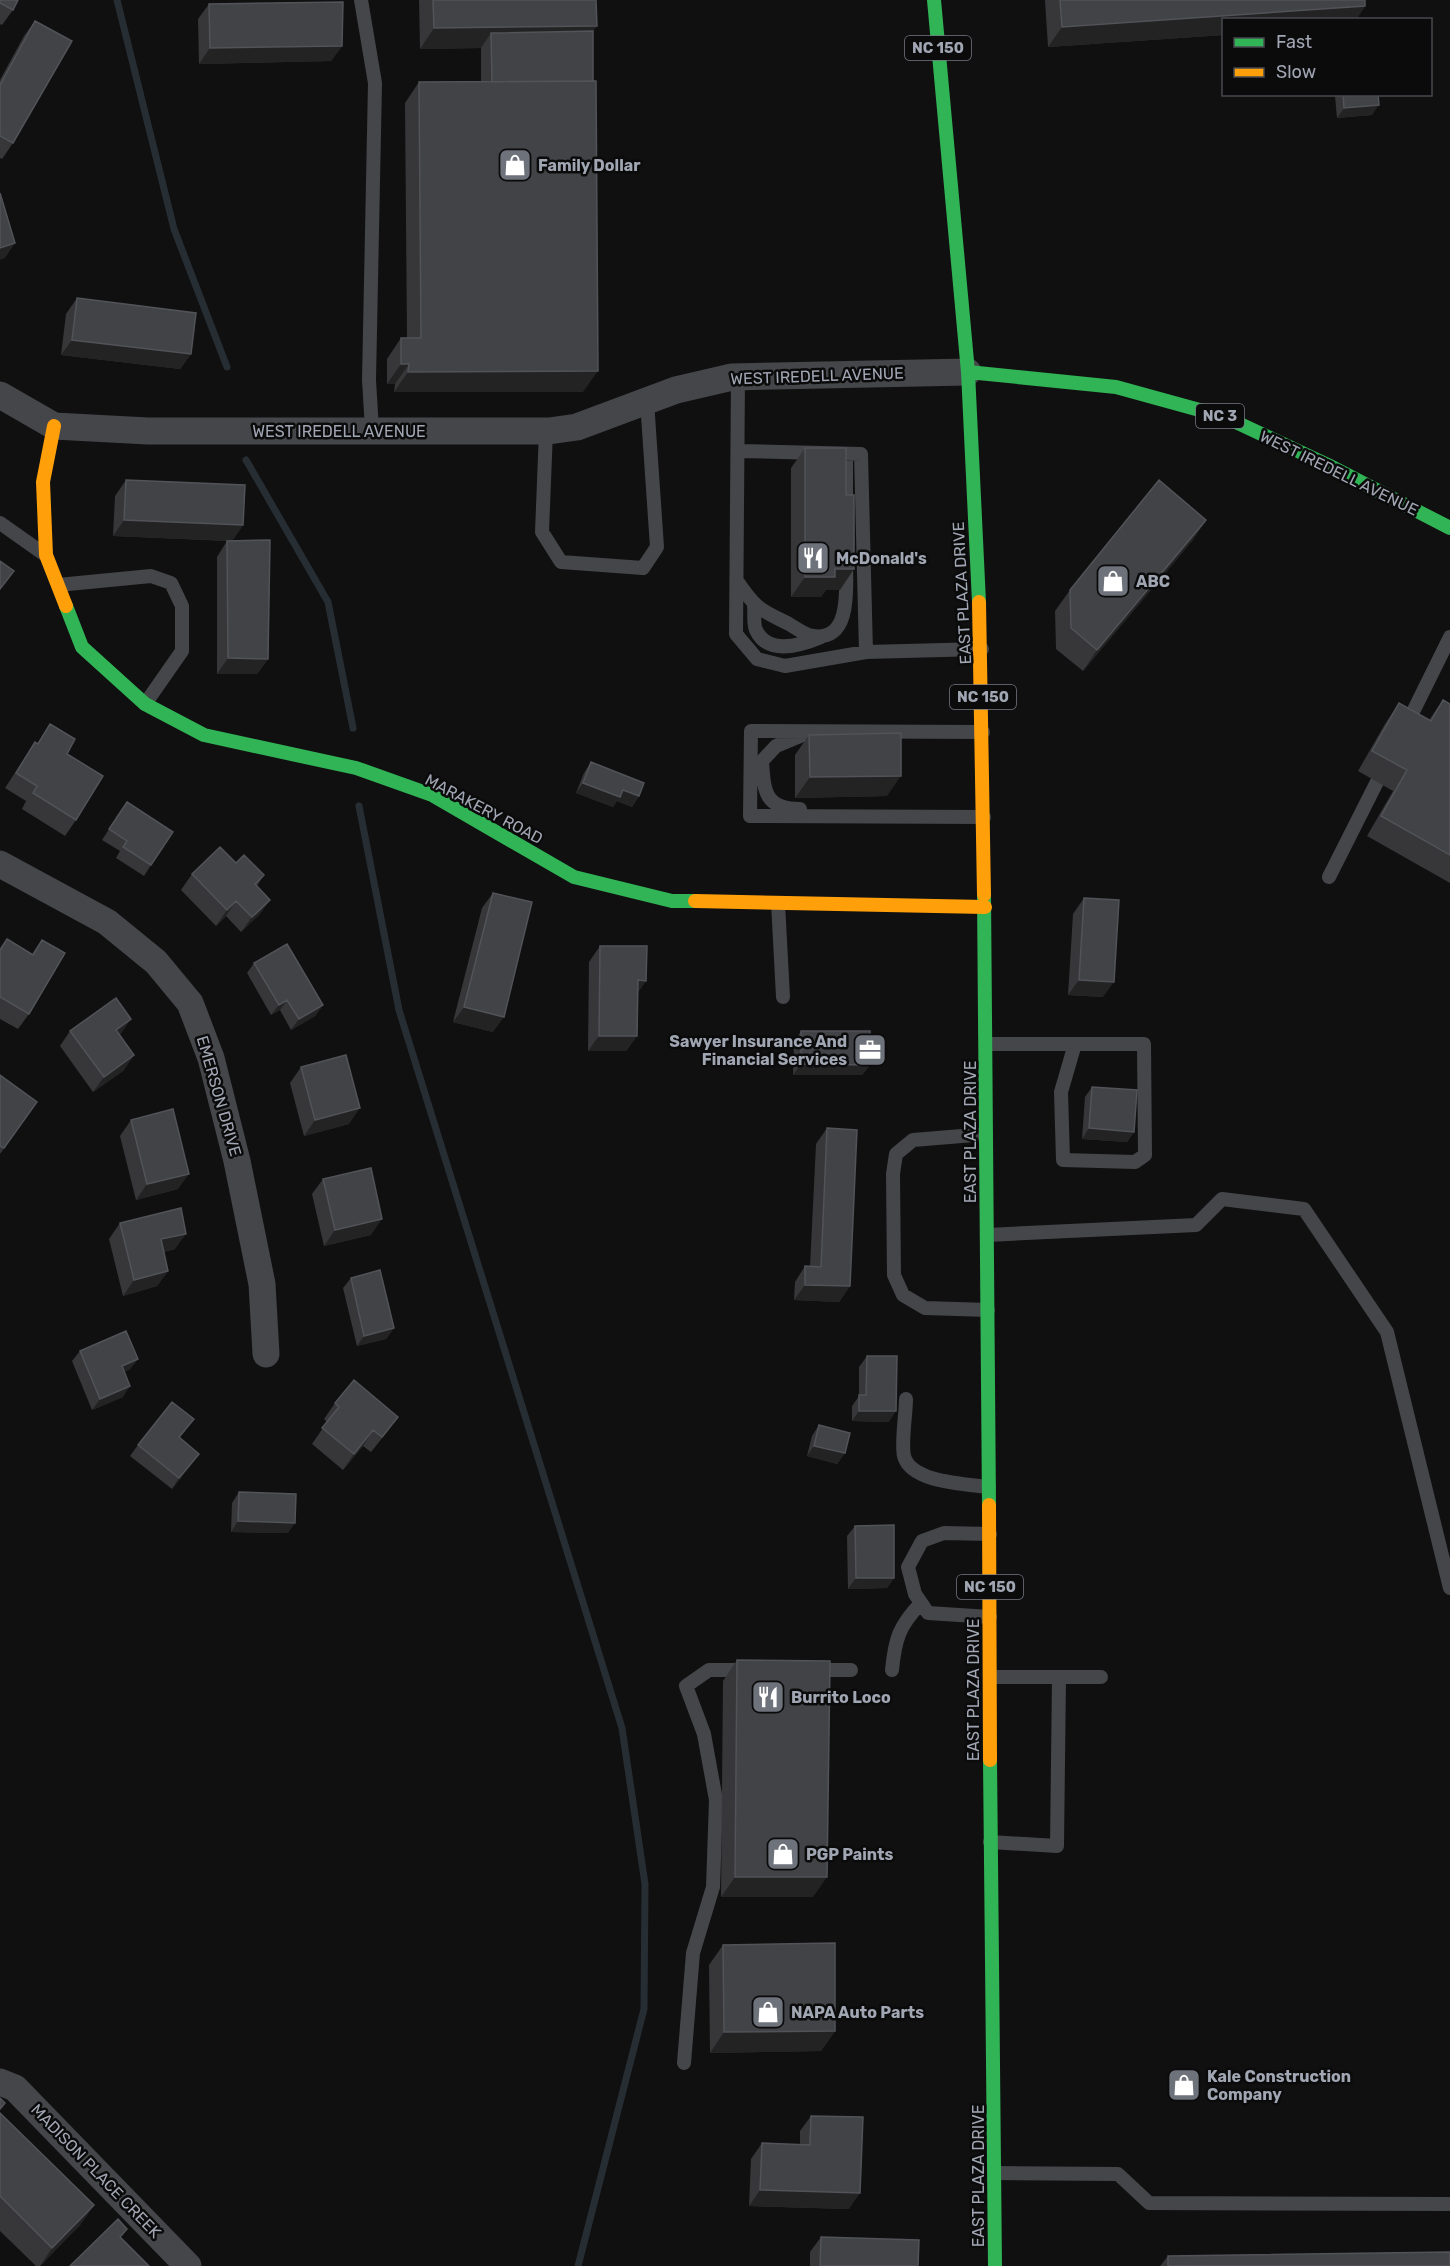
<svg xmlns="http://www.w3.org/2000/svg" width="1450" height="2266" viewBox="0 0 1450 2266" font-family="Rubik,sans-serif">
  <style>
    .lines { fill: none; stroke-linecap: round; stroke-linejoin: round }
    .stream { stroke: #262e34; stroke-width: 7 }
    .lane { stroke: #454649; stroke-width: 14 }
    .street { stroke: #454649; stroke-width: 27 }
    .fast { stroke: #30b455; stroke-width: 14 }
    .slow { stroke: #ff9f0a; stroke-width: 14 }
    .wall { fill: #37373a }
    .shaded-wall { fill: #232324 }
    .building { fill: #424347; stroke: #515358; stroke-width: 1.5 }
    .labels { text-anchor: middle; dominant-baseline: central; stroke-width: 5; stroke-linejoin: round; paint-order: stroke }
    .shield { fill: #0b0b0c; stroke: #747881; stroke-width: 1.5 }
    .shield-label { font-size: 15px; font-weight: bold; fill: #a1a6b3 }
    .poi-label { font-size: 16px; font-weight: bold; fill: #a1a6b3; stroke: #0b0b0c; text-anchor: start }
    .street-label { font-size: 16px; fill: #a1a6b3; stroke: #0b0b0c }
  </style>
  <rect width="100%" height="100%" fill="#101011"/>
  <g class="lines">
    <path class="stream" d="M117 0 174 229 227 367
      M246 460 328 602 353 728
      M359 806 399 1010 622 1728 645 1884 644 2009 578 2266"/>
    <path class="lane" d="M361 0 375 83 369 380 372 430
      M738 377 736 634 757 659 785 666 866 652 982 649
      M546 431 542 532 561 562 643 568 657 547 647 401
      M739 451 861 454 866 652
      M846 454V514
      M0 523 44 554
      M737 581C756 609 759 609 789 624 796 628 805 635 813 636 852 642 846 586 846 563
      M58 585 151 576 171 583 182 606V651L145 704
      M754 606C755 613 753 624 756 630 768 656 802 645 821 637
      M1405 728 1450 637
      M983 732 751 731 750 816 984 817
      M800 809C764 809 764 790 762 761L776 746 805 734
      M1329 877 1385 766
      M778 903 783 997
      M986 1044H1144L1145 1155 1135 1162 1063 1160 1061 1092 1075 1044
      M986 1134 913 1140 896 1154 893 1174 894 1275 903 1295 925 1308 988 1310
      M987 1235 1196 1225 1222 1199 1304 1209 1387 1332 1450 1588
      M906 1399C906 1414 901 1442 904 1456 911 1483 967 1484 989 1487
      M990 1534 944 1533 922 1541 908 1567 915 1594 928 1613 990 1617
      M812 1670H851
      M892 1670C895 1639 899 1626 921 1603
      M991 1677H1101
      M990 1842 1057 1846 1059 1677
      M684 2063 693 1953 713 1887 716 1800 704 1734 686 1686 709 1670H747
      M995 2173 1118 2174 1149 2203 1450 2204"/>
    <path class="street" d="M0 395 54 426 148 431H549L577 427 676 390 732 377 968 372
      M0 864 107 922 156 962 190 1003 211 1058 237 1161 262 1284 266 1354
      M0 2082 15 2088 188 2266"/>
    <path class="fast" d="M934 0 968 372 979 602
      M968 372 1116 387 1225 417 1328 465 1450 528
      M66 606 82 647 145 704 204 735 356 768 432 795 574 877 672 901H695
      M984 895 989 1505
      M990 1760 995 2266"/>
    <path class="slow" d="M54 426 43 482 46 555 66 606
      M979 602 984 895
      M695 901 985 907
      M989 1505 990 1760"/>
  </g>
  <path class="wall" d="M0 0 13 10 2 25 0 24Z
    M419 0H596L593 31 583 392H394L395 384H387V359L401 338H407L405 103 419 82H481V48L420 49Z
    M1045 0H1365V6L1356 20H1224V35L1048 47Z
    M209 4 342 46 331 61 199 64 198 19Z
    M35 21 13 143 2 159 0 158V80L24 36Z
    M1336 94H1378L1372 115 1337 118 1335 96Z
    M77 298 191 354 180 369 61 355 66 314Z
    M805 448 840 590H826L821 597H791V468Z
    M126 480 243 525 232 541 268 659 257 674H217V557L227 541H229L113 536 115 496Z
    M1206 520 1192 541 1083 671 1056 649 1055 611 1070 590Z
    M1443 700 1450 704V883L1367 836 1393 791 1358 771 1385 724 1399 703 1429 720Z
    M50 724 67 754 76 820 65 836 22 809 26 801 5 788 35 742 37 744Z
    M809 735 887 796 795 798V755Z
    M591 762 639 796 632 807 617 801 613 807 576 793 584 773Z
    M127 802 151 865 144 876 116 858 120 851 102 840Z
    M236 863 264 875 257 886 270 900 259 915 241 932 226 916 216 926 181 890 192 874Z
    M493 893V1032L453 1022 482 908Z
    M1084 898 1103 997 1068 995 1073 914Z
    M7 939 32 954 42 940 29 1014 18 1029 0 1019V949Z
    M600 946 646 981 638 992 637 1036 626 1051H588L589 962Z
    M254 963 323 1005 315 1016 291 1030 280 1010 271 1015 247 973Z
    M70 1031 119 1035 134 1055 123 1071 93 1092 60 1046Z
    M801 1031 870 1065 862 1075H793L794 1042Z
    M301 1067 349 1124 304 1136 290 1083Z
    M0 1075 26 1118 0 1154Z
    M1092 1087 1134 1132 1127 1142 1082 1139 1085 1097Z
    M131 1120 178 1189 136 1200 120 1136Z
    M827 1128 850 1286 839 1302 794 1300 795 1282 805 1266 810 1267 816 1144Z
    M323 1179 371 1235 324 1246 312 1194Z
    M120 1223 175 1249 164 1252 168 1271 157 1286 123 1296 109 1239Z
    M351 1278 394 1328 386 1339 357 1346 343 1288Z
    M80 1351 138 1359 130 1369 124 1372 123 1397 92 1410 72 1361Z
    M867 1356 889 1422 852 1421V1406L859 1396V1367Z
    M335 1403 398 1417 387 1432 371 1452 363 1446 343 1470 312 1444 327 1422 324 1419Z
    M819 1425 845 1453 837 1464 807 1456 812 1436Z
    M186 1430 179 1438 199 1454 172 1489 130 1456 138 1445Z
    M239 1492 288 1533 231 1532 232 1503Z
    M855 1526 894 1578 887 1588 848 1589 847 1536Z
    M737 1660 813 1897H721L723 1681Z
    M723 1945 835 2031 821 2051 710 2053 709 1965Z
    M0 2113 94 2205 80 2225 40 2266H36L0 2231Z
    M811 2116 849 2209 749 2206 751 2159 762 2143 800 2145V2131Z
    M821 2237 918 2266H810V2252Z
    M1168 2256 1450 2266H1160Z"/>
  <path class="shaded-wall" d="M1365 6 1356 20H1224V35L1048 47 1062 27Z
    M597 26 582 47 491 33 481 48 420 49 434 28Z
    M342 46 331 61 199 64 210 48Z
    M1379 105 1372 115 1337 118 1344 108Z
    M15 243 5 258 0 260V248Z
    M72 340 191 354 180 369 61 355Z
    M401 364H409L395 384H387Z
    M598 371 583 392H394L408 372Z
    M124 520 243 525 232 541 113 536Z
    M1206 520 1192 541 1083 671 1097 650Z
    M835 569H854L840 590H826L821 597H791L805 577Z
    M228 658 268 659 257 674H217Z
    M901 776 887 796 795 798 810 777Z
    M583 783 623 790 639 796 632 807 617 801 613 807 576 793Z
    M270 900 259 915 241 932 252 917Z
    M236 901 226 916 216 926 227 910Z
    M638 980 646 981 635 996Z
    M1079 980 1114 982 1103 997 1068 995Z
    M287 1000 280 1010 271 1015 279 1005Z
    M323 1005 315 1016 291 1030 299 1019Z
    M464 1007 504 1017 493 1032 453 1022Z
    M131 1019 120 1035 105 1046 116 1030Z
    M599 1036H637L626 1051H588Z
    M134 1055 123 1071 93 1092 104 1077Z
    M801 1064 870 1065 862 1075H793Z
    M360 1108 349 1124 304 1136 315 1120Z
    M1089 1128 1134 1132 1127 1142 1082 1139Z
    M189 1174 178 1189 136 1200 147 1184Z
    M382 1219 371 1235 324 1246 335 1230Z
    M186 1234 175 1249 150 1255 161 1239Z
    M168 1271 157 1286 123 1296 134 1280Z
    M805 1285 850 1286 839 1302 794 1300Z
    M394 1328 386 1339 357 1346 364 1336Z
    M138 1359 130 1369 114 1376 122 1366Z
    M130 1386 123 1397 92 1410 100 1399Z
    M859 1411H896L889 1422 852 1421Z
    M373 1430 363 1446 343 1470 354 1454Z
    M814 1446 845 1453 837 1464 807 1456Z
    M199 1454 192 1464 172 1489 179 1478Z
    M238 1521 295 1523 288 1533 231 1532Z
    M856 1578H894L887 1588 848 1589Z
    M735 1877H827L813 1897H721Z
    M835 2031 821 2051 710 2053 724 2032Z
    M760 2190 860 2193 849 2209 749 2206Z
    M94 2205 80 2225 40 2266 52 2248Z"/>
  <path class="building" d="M0 0H18L13 10 0 3Z
    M433 0H596L597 26 434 28Z
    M1060 0H1365V6L1062 27Z
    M343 2 342 46 210 48 209 4Z
    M35 21 72 41 13 143 0 136V85Z
    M593 31V81L492 82 491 33Z
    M596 81 598 371 408 372 409 364H401V338H421L419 82Z
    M1343 94H1378L1379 105 1344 108Z
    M0 193 15 243 0 248Z
    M77 298 196 313 191 354 72 340Z
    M805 448H846V495H854V569H835V577H805Z
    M126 480 245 485 243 525 124 520Z
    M1159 480 1206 520 1097 650 1071 628 1070 590Z
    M270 540 268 659 228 658 227 541Z
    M0 561 14 571 0 589Z
    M1443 700 1450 704V855L1381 816 1407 770 1372 751 1399 703 1431 721Z
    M50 724 75 739 67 754 103 776 76 820 33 793 37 786 16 773 35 742 38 744Z
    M901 733V776L810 777 809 735Z
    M591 762 644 783 639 796 623 790 620 797 583 783Z
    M127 802 173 832 151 865 123 847 127 841 109 829Z
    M220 847 236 863 244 855 264 875 255 884 270 900 252 917 236 901 227 910 192 874Z
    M493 893 532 902 504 1017 464 1007Z
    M1084 898 1119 900 1114 982 1079 980Z
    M7 939 33 955 42 940 65 953 29 1014 0 997V950Z
    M287 944 323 1005 299 1019 287 1000 279 1005 254 963Z
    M600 946H647L646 981 638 980 637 1036H599Z
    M116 998 131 1019 116 1030 134 1055 104 1077 70 1031Z
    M801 1031H870V1065L801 1064Z
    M346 1055 360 1108 315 1120 301 1067Z
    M0 1075 37 1102 4 1148 0 1146Z
    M1092 1087 1137 1090 1134 1132 1089 1128Z
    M173 1109 189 1174 147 1184 131 1120Z
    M827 1128 857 1130 850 1286 805 1285V1266L821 1267Z
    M371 1168 382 1219 335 1230 323 1179Z
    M181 1208 186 1234 161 1239 168 1271 134 1280 120 1223Z
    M380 1270 394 1328 364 1336 351 1278Z
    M126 1331 138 1359 122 1366 130 1386 100 1399 80 1351Z
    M867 1356H897L896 1411H859V1395H866Z
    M354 1380 398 1417 382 1437 373 1430 354 1454 322 1428 339 1407 335 1403Z
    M172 1402 194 1419 179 1437 199 1454 179 1478 138 1445Z
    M819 1425 850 1433 845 1453 814 1446Z
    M239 1492 296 1494 295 1523 238 1521Z
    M894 1525V1578H856L855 1526Z
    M737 1660 830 1661 827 1877H735Z
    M835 1943V2031L724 2032 723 1945Z
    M0 2098 5 2103 0 2109Z
    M0 2113 94 2205 52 2248 0 2196Z
    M811 2116 863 2117 860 2193 760 2190 762 2143 810 2145Z
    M118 2219 127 2229 120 2237 149 2266H70Z
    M821 2237 919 2240 918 2266H820Z
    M1450 2252V2266H1168V2256Z"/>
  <defs>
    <g id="shop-square" transform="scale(1.725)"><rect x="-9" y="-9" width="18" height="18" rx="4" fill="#6e727a" stroke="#0b0b0c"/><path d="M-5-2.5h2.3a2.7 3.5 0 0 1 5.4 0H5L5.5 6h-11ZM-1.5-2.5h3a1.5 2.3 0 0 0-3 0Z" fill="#fff"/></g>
    <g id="restaurant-square" transform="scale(1.725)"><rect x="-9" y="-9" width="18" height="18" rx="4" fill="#6e727a" stroke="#0b0b0c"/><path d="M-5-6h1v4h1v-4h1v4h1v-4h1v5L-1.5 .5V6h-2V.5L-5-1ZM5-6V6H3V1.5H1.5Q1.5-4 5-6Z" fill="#fff"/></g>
    <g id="office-square" transform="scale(1.725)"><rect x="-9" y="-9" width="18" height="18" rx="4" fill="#6e727a" stroke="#0b0b0c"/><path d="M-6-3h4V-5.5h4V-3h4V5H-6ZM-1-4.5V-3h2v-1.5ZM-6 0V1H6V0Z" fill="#fff"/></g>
  </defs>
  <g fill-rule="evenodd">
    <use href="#shop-square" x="515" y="165"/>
    <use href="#restaurant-square" x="813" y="558"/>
    <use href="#shop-square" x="1113" y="581"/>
    <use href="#office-square" x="870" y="1050"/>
    <use href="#restaurant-square" x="768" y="1697"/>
    <use href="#shop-square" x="783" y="1854"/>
    <use href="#shop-square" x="768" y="2012"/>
    <use href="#shop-square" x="1184" y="2085"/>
  </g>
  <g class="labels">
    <g class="shield">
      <rect x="905" y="36" width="66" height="24" rx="4.5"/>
      <rect x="1196" y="404" width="48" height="24" rx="4.5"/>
      <rect x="950" y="685" width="66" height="24" rx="4.5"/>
      <rect x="957" y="1575" width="66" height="24" rx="4.5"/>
    </g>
    <g class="shield-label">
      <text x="938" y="48">NC 150</text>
      <text x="1220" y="416">NC 3</text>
      <text x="983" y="697">NC 150</text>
      <text x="990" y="1587">NC 150</text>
    </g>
    <g class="poi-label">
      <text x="538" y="165">Family Dollar</text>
      <text x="836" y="558">McDonald's</text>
      <text x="1136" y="581">ABC</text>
      <text x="847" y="1041" text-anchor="end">Sawyer Insurance And<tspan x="847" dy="18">Financial Services</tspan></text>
      <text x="791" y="1697">Burrito Loco</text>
      <text x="806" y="1854">PGP Paints</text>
      <text x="791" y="2012">NAPA Auto Parts</text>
      <text x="1207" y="2076">Kale Construction<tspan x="1207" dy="18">Company</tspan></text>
    </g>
    <g class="street-label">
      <text transform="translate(817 376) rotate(-2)">WEST IREDELL AVENUE</text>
      <text x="339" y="431">WEST IREDELL AVENUE</text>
      <text transform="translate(1339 473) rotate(26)">WEST IREDELL AVENUE</text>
      <text transform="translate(962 593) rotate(-93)">EAST PLAZA DRIVE</text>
      <text transform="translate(484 809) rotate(28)">MARAKERY ROAD</text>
      <text transform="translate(219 1096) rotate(74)">EMERSON DRIVE</text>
      <text transform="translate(970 1132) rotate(-90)">EAST PLAZA DRIVE</text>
      <text transform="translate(973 1690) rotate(-90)">EAST PLAZA DRIVE</text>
      <text transform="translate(96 2171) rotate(46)">MADISON PLACE CREEK</text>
      <text transform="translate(978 2176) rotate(-90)">EAST PLAZA DRIVE</text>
    </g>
  </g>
  <rect x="1222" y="18" width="210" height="78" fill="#0b0b0c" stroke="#47494f" stroke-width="1.5"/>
  <rect x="1234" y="38" width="30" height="9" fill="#30b455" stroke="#47494f" stroke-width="1.5"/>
  <text x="1276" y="48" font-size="18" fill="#a1a6b3">Fast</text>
  <rect x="1234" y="68" width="30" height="9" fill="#ff9f0a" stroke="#47494f" stroke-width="1.5"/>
  <text x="1276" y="78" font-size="18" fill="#a1a6b3">Slow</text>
</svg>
